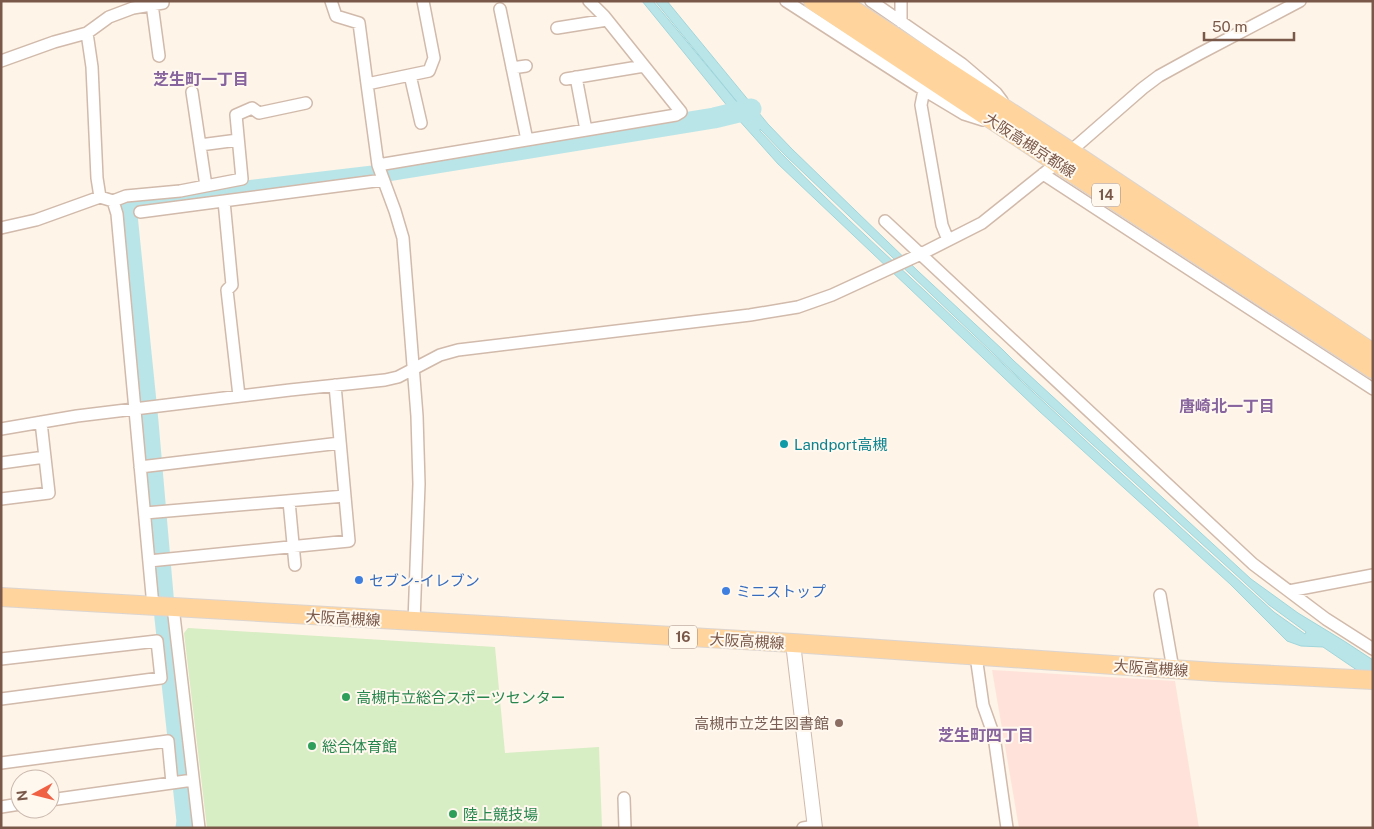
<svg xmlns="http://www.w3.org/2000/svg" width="1374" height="829" viewBox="0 0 1374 829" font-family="'Public Sans','Noto Sans JP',sans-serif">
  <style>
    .commercial { fill: #ffe3da }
    .green { fill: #d7edc4 }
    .water { fill: #b9e5e9; stroke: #9fd6dc; fill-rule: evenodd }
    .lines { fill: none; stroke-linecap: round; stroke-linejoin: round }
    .river { stroke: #b9e5e9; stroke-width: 21 }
    .minor-casing { stroke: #d1baab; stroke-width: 14 }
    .tertiary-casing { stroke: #d1baab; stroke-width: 16 }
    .primary-casing { stroke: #dcd4d0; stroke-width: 20 }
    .minor { stroke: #fff; stroke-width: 11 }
    .tertiary { stroke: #fff; stroke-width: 14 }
    .primary { stroke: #ffd59d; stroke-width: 18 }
    .culture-dot { fill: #0f9aa8; stroke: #fff8ef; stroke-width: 2 }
    .shop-dot { fill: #3f7fe0; stroke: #fff8ef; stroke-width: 2 }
    .leisure-dot { fill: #2e9e5b; stroke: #fff8ef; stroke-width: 2 }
    .education-dot { fill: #8d6e63; stroke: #fff8ef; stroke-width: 2 }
    .labels { text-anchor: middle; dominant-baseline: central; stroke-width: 4; stroke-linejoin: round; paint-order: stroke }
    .shield { fill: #fff8ef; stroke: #a2887b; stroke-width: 1 }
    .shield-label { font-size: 14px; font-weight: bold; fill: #7a5849 }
    .street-label { font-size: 15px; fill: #7a5849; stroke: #fff8ef }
    .culture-label { font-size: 15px; fill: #0d838f; stroke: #fff8ef; text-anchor: start }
    .shop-label { font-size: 15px; fill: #366cbe; stroke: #fff8ef; text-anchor: start }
    .leisure-label { font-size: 15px; fill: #27864d; stroke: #fff8ef; text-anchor: start }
    .education-label { font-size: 15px; fill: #785e54; stroke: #fff8ef; text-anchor: end }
    .neighbourhood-label { font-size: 16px; font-weight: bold; fill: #87649d; stroke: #fff8ef }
  </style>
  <rect width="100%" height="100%" fill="#fef4e7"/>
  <path class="commercial" d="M992 670 1175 681 1199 828H1019Z"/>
  <path class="green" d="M188 628 495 647 505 753 599 747 602 828H207L184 633Z"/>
  <path class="water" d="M642 1H653L742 108 655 1H667L768 124 792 149 919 272 1003 350 1014 361 1251 579 1298 613 1344 641 1373 660V681L1323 647 1301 646 1287 641 1230 584 1039 411 778 164 737 118 735 117 732 114 733 113ZM760 129 786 156 1015 374 1233 572 1269 605 1306 632 1305 634 1274 612C1162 511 1050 409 940 305 879 248 817 192 760 131Z"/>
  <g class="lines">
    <path class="river" d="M186 828 187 821 165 618 148 422 126 205 373 176 388 171 714 118 751 109"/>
    <g class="minor-casing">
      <path id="minor" d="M331 1 336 16 359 23 367 84
        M786 1 924 90 964 114 983 120
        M871 1 962 64 996 93 1002 101
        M152 4 159 56
        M500 9 527 140
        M901 22V1
        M557 28 607 20
        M87 33 92 67 97 178 100 197
        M1 61 54 42 87 33 109 17 133 8 163 3 162 1
        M512 68 526 66
        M410 75 421 123
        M576 77 586 130
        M566 79 644 66
        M924 90 921 105 942 225 948 240
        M192 92 206 186
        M200 145 238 140
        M378 165 676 115 681 112 604 16 589 1
        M1043 174 1373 389
        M113 201 126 196 180 191 242 179 236 115 252 108 259 113 306 103
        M224 201 232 285 227 290 239 396
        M140 212 383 180
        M885 221 1253 564 1326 619 1373 649
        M1 228 36 220 100 197 113 201 117 214 153 606
        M1 429 77 416 290 390 385 380 398 377 440 355 458 350 750 315 798 307 832 295 921 254 982 223 1057 163 1143 88 1159 76 1199 54 1300 1
        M1 463 45 457
        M140 467 340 443
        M1 499 49 493 41 422
        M289 501 295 565
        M145 513 345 496
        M149 561 349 541 335 385
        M1289 591 1373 575
        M1160 595 1173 669
        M173 607 199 828
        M414 622 419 484 417 416 403 238 395 211 378 165 367 84 429 71 434 58 423 1
        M976 656 983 705 994 736 1007 828
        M1 659 157 641 161 678 1 699
        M1 763 168 741 172 783
        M624 798 625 828
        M50 800 193 780
        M1 807 20 804
        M803 828 815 826"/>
    </g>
    <g class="tertiary-casing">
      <path id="tertiary" d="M793 643 815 828"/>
    </g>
    <g class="primary-casing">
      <path id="primary" d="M813 1 1057 163 1373 369
        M840 1 1070 151 1373 353
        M1 597 793 643 1215 672 1373 680"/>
    </g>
    <use href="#minor" class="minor"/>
    <use href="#tertiary" class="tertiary"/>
    <use href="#primary" class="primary"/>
  </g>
  <circle class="culture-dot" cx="784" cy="444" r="5"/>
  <g class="shop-dot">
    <circle cx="359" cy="580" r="5"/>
    <circle cx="726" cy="591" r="5"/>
  </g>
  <g class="leisure-dot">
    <circle cx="346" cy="697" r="5"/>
    <circle cx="312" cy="746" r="5"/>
    <circle cx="453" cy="814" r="5"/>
  </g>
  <circle class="education-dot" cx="839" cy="723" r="5"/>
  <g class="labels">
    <g class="shield">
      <rect x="1092" y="183.5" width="28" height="23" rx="4"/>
      <rect x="669" y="625.5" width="28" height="23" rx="4"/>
    </g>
    <g class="shield-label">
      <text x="1106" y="195">14</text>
      <text x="683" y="637">16</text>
    </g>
    <g class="street-label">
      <text transform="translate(1030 145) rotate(33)">大阪高槻京都線</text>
      <text transform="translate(343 618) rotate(3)">大阪高槻線</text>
      <text transform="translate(747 641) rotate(3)">大阪高槻線</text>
      <text transform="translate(1151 668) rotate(4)">大阪高槻線</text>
    </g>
    <g class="culture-label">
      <text x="794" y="444">Landport高槻</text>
    </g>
    <g class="shop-label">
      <text x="369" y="580">セブン-イレブン</text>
      <text x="736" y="591">ミニストップ</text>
    </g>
    <g class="leisure-label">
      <text x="356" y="697">高槻市立総合スポーツセンター</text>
      <text x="322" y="746">総合体育館</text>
      <text x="463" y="814">陸上競技場</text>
    </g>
    <g class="education-label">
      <text x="829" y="723">高槻市立芝生図書館</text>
    </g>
    <g class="neighbourhood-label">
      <text x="201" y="79">芝生町一丁目</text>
      <text x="1227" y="406">唐崎北一丁目</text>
      <text x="986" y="735">芝生町四丁目</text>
    </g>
  </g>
  <rect width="1374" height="829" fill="none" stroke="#7a5849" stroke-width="5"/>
  <g transform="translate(35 794) rotate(263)"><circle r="24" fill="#fff8ef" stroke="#cab8ad"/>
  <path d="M0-4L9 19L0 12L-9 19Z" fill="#f06144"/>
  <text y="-8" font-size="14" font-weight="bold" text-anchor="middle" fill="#7a5849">N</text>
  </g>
  <path d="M1204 32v8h90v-8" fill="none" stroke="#7a5849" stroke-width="2.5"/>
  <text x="1212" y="32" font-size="15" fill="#7a5849" stroke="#fff8ef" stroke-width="4" paint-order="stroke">50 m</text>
</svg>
